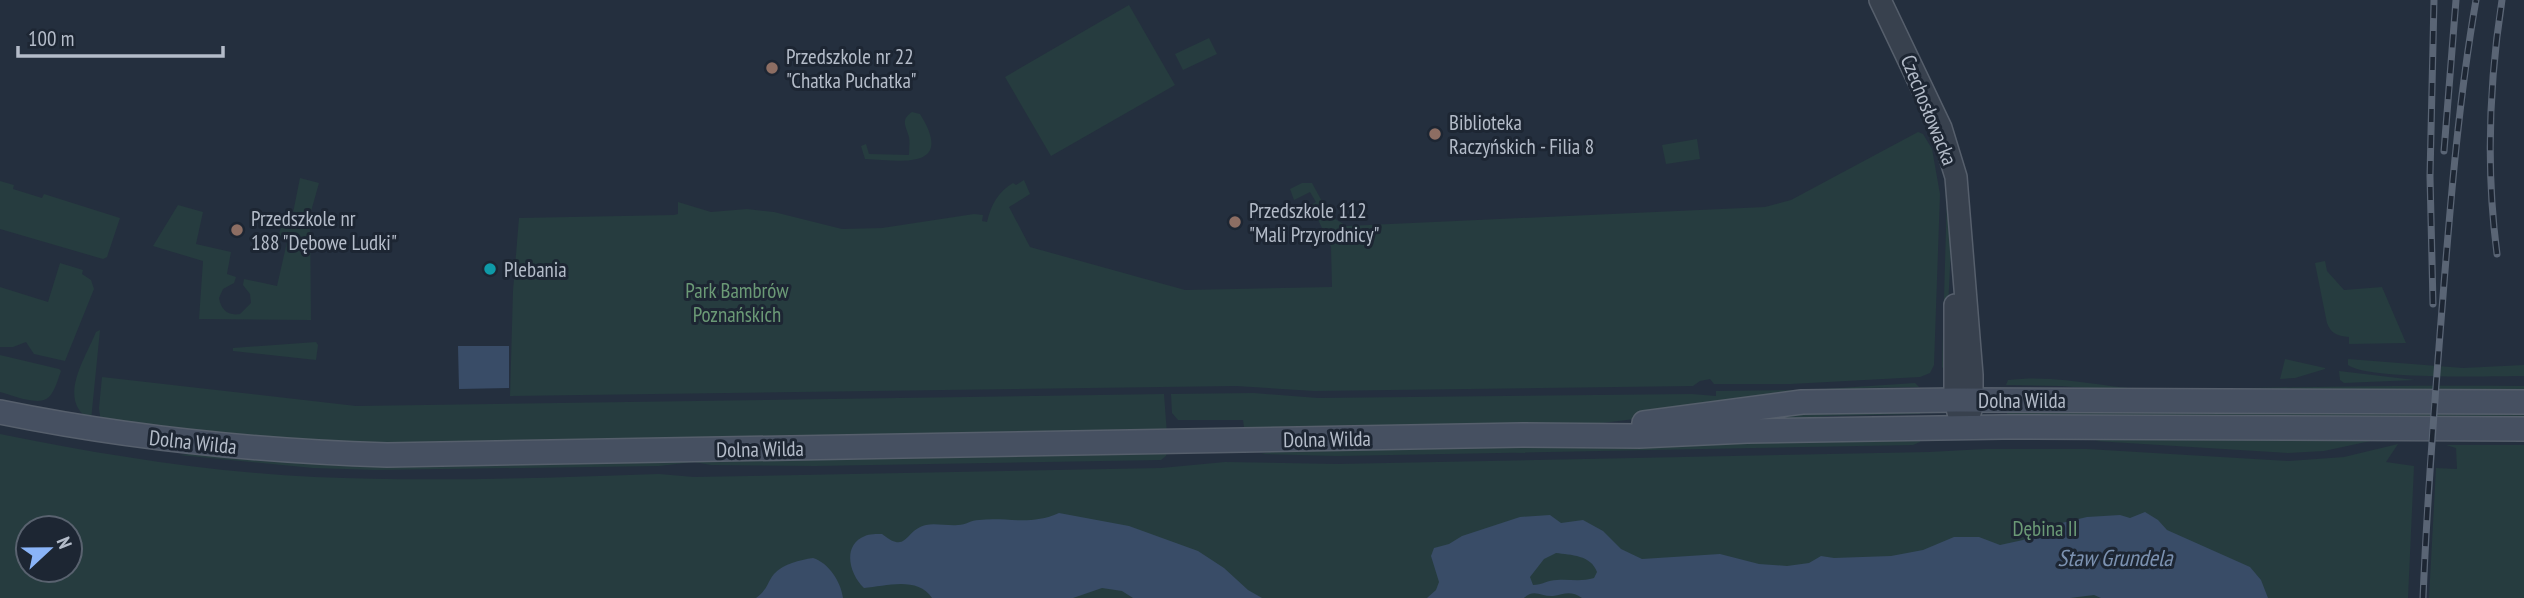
<svg xmlns="http://www.w3.org/2000/svg" width="2524" height="598" viewBox="0 0 2524 598" font-family="'PT Sans Narrow',sans-serif">
  <style>
    .green { fill: #263c3f; fill-rule: evenodd }
    .water { fill: #394c67; fill-rule: evenodd }
    .lines { fill: none; stroke-linecap: round; stroke-linejoin: round }
    .tertiary-casing { stroke: #565f6c; stroke-width: 24 }
    .secondary-casing { stroke: #565f6c; stroke-width: 26 }
    .tertiary { stroke: #38414e; stroke-width: 21 }
    .secondary { stroke: #465061; stroke-width: 23 }
    .rail-casing { stroke: #5a6575; stroke-width: 7 }
    .rail { stroke: #1d2633; stroke-width: 4.5; stroke-dasharray: 13; stroke-linecap: butt }
    .education-dot { fill: #8d6e63; stroke: #1d2633; stroke-width: 2.5 }
    .culture-dot { fill: #0f9aa8; stroke: #1d2633; stroke-width: 2.5 }
    .labels { text-anchor: middle; dominant-baseline: central; stroke-width: 6; stroke-linejoin: round; paint-order: stroke }
    .poi-label { font-size: 21px; fill: #b4bcc9; stroke: #1d2633; text-anchor: start }
    .street-label { font-size: 21px; fill: #b4bcc9; stroke: #1d2633 }
    .park-label { font-size: 21px; fill: #6b9a76; stroke: #1d2633 }
    .water-label { font-size: 23px; font-style: italic; fill: #7c92b1; stroke: #1d2633 }
  </style>
  <rect width="100%" height="100%" fill="#242f3e"/>
  <path class="green" d="M1129 5 1175 85 1051 156 1005 77Z
    M1209 38 1217 54 1183 70 1175 54Z
    M912 112 920 114C955 170 902 161 865 159L861 146 866 144 869 154 909 155C909 150 910 143 909 137 906 126 900 120 912 112Z
    M1918 132 1923 134 1932 149 1940 194 1934 365 1930 373 1920 377 1791 384H1714L1710 379 1700 381 1693 386 1314 391 1236 386 510 396 513 291 519 218 674 215 678 214V202L711 212 747 209 774 212 842 229 882 228 974 214 983 215 982 221 987 222C991 205 998 192 1013 183L1016 185 1024 180 1030 194 1009 207 1030 247 1185 290 1332 287 1331 247 1311 205 1316 202 1310 192 1294 200 1290 189 1302 183H1312L1330 216 1347 226 1765 207 1791 200Z
    M1697 139 1700 159 1666 164 1662 145Z
    M1943 167H1946L1952 225 1945 371 1942 367 1947 194Z
    M300 178 319 183 310 215 311 320 199 319 203 261 153 246 178 205 203 212 196 244 231 252 227 274 236 277 234 283 223 289 219 298C221 310 228 316 240 314L251 303 250 294 243 285 244 279 277 286 287 242 279 235 282 222 291 223Z
    M0 181 14 185 13 189 42 198 44 194 120 218 107 257 103 259 0 229Z
    M2325 261 2327 271 2344 290 2382 287 2406 343 2349 344V337C2338 336 2331 334 2327 323L2315 263Z
    M60 263 83 270 82 274 91 280 94 289 65 361 34 354 26 342 13 347H0V287L48 302Z
    M100 330 91 420C56 401 85 359 96 332Z
    M316 342 318 345 316 360 233 351V348Z
    M0 355 59 369 61 371C58 379 55 391 49 397 39 407 12 395 0 392Z
    M2285 359 2325 368V369L2295 378 2280 379Z
    M2348 359 2463 368 2524 365V376C2493 376 2368 380 2348 365Z
    M2339 371 2415 380 2344 383 2340 380Z
    M102 377 356 406 1164 394 1167 434 367 447 101 423 99 408Z
    M2008 380C2061 373 2114 391 2167 390 2286 387 2405 385 2524 386V395L2138 392 2060 386 2006 385Z
    M1915 383 1919 387 1863 388 1824 395 1595 424 1535 427 1282 431 1244 427 1243 420H1178L1172 413 1171 394 1254 393 1318 398 1692 394 1716 396V391L1809 390Z
    M2007 407 2524 409V421L2007 419Z
    M1920 408V414L1828 416 1734 424 1732 418 1823 410Z
    M0 434C103 455 209 472 315 477 429 482 545 478 659 474L694 477 1161 468 1225 462 1337 464 1929 452 1985 449H2087L2289 461 2344 457 2398 444 2386 462 2414 466 2408 598H0ZM28 528H70V570H28Z
    M2131 435 2394 436 2324 451 2288 453 2095 441Z
    M1921 438 1920 442 1913 445 1337 456 1261 454 1292 447Z
    M2446 445H2524V598H2429L2436 468 2457 469 2456 448Z
    M1168 449 1166 456 1161 460 815 466 711 465 694 462 659 466 376 470 313 468 179 455 206 452Z"/>
  <path class="water" d="M458 346H509V388L459 389Z
    M2145 512 2158 520 2167 530 2250 567 2261 580 2268 598H2101L2094 595 2070 598H1582C1571 590 1564 594 1553 596 1542 597 1534 588 1524 598H1427L1436 590 1439 582 1431 556 1434 548 1449 544 1462 536 1520 517 1550 515 1561 523 1583 520 1603 531 1621 549 1642 559 1720 554 1759 564 1787 566 1809 563 1821 556 1834 558 1891 556 1923 550 1954 537H1979L2000 545 2023 540 2049 526 2087 517 2120 515 2130 518ZM1556 553C1571 555 1591 555 1597 572L1594 578C1581 582 1570 579 1557 580 1548 580 1542 585 1533 585L1530 577 1544 559Z
    M1059 513 1129 526 1198 551 1224 568 1248 590 1262 598H1133L1122 591 1102 588 1073 598H932C918 576 886 586 864 588 849 574 842 545 865 536 869 534 877 534 882 534 908 555 904 530 926 525 935 523 948 526 958 525 966 525 971 520 979 520 1008 517 1030 526 1059 513Z
    M813 558C829 563 841 582 843 598H756C769 588 766 584 774 574 783 564 800 560 813 558Z"/>
  <g class="lines">
    <g class="tertiary-casing">
      <path id="tertiary" d="M1880 0 1941 128 1956 177 1972 375V407L1965 427
        M1955 305V400L1959 416"/>
    </g>
    <g class="secondary-casing">
      <path id="secondary" d="M0 412C128 438 256 451 387 455L1522 435 1639 436 1747 431 2003 427 2524 429
        M1644 423 1802 402 1955 400 2524 402"/>
    </g>
    <use href="#tertiary" class="tertiary"/>
    <use href="#secondary" class="secondary"/>
    <g class="rail-casing">
      <path id="rail" d="M2444 151 2456 0
        M2497 254C2486 170 2489 84 2502 0
        M2433 304 2430 176 2434 0
        M2423 598C2427 497 2435 396 2443 296 2451 196 2459 98 2476 0"/>
    </g>
    <use href="#rail" class="rail"/>
  </g>
  <g class="education-dot">
    <circle cx="772" cy="68" r="7"/>
    <circle cx="1435" cy="134" r="7"/>
    <circle cx="1235" cy="222" r="7"/>
    <circle cx="237" cy="230" r="7"/>
  </g>
  <circle class="culture-dot" cx="490" cy="269" r="7"/>
  <g class="labels">
    <g class="poi-label">
      <text x="786" y="56">Przedszkole nr 22<tspan x="786" dy="24">"Chatka Puchatka"</tspan></text>
      <text x="1449" y="122">Biblioteka<tspan x="1449" dy="24">Raczyńskich - Filia 8</tspan></text>
      <text x="1249" y="210">Przedszkole 112<tspan x="1249" dy="24">"Mali Przyrodnicy"</tspan></text>
      <text x="251" y="218">Przedszkole nr<tspan x="251" dy="24">188 "Dębowe Ludki"</tspan></text>
      <text x="504" y="269">Plebania</text>
    </g>
    <g class="street-label">
      <text transform="translate(1929 110) rotate(68)">Czechosłowacka</text>
      <text x="2022" y="400">Dolna Wilda</text>
      <text transform="translate(1327 439) rotate(-1)">Dolna Wilda</text>
      <text transform="translate(193 442) rotate(6)">Dolna Wilda</text>
      <text transform="translate(760 449) rotate(-1)">Dolna Wilda</text>
    </g>
    <g class="park-label">
      <text x="737" y="290">Park Bambrów<tspan x="737" dy="24">Poznańskich</tspan></text>
      <text x="2045" y="528">Dębina II</text>
    </g>
    <g class="water-label">
      <text x="2115" y="557">Staw Grundela</text>
    </g>
  </g>
  <g transform="translate(49 549) rotate(68)"><circle r="33" fill="#1d2633" stroke="#59626f" stroke-width="2"/>
  <path d="M0-5L12 26L0 18L-12 26Z" fill="#8ab4f8"/>
  <text y="-10" font-size="19" font-weight="bold" text-anchor="middle" fill="#b4bcc9">N</text>
  </g>
  <path d="M18 46v10h205v-10" fill="none" stroke="#b4bcc9" stroke-width="3.5"/>
  <text x="28" y="46" font-size="21" fill="#b4bcc9" stroke="#1d2633" stroke-width="5" paint-order="stroke">100 m</text>
</svg>
